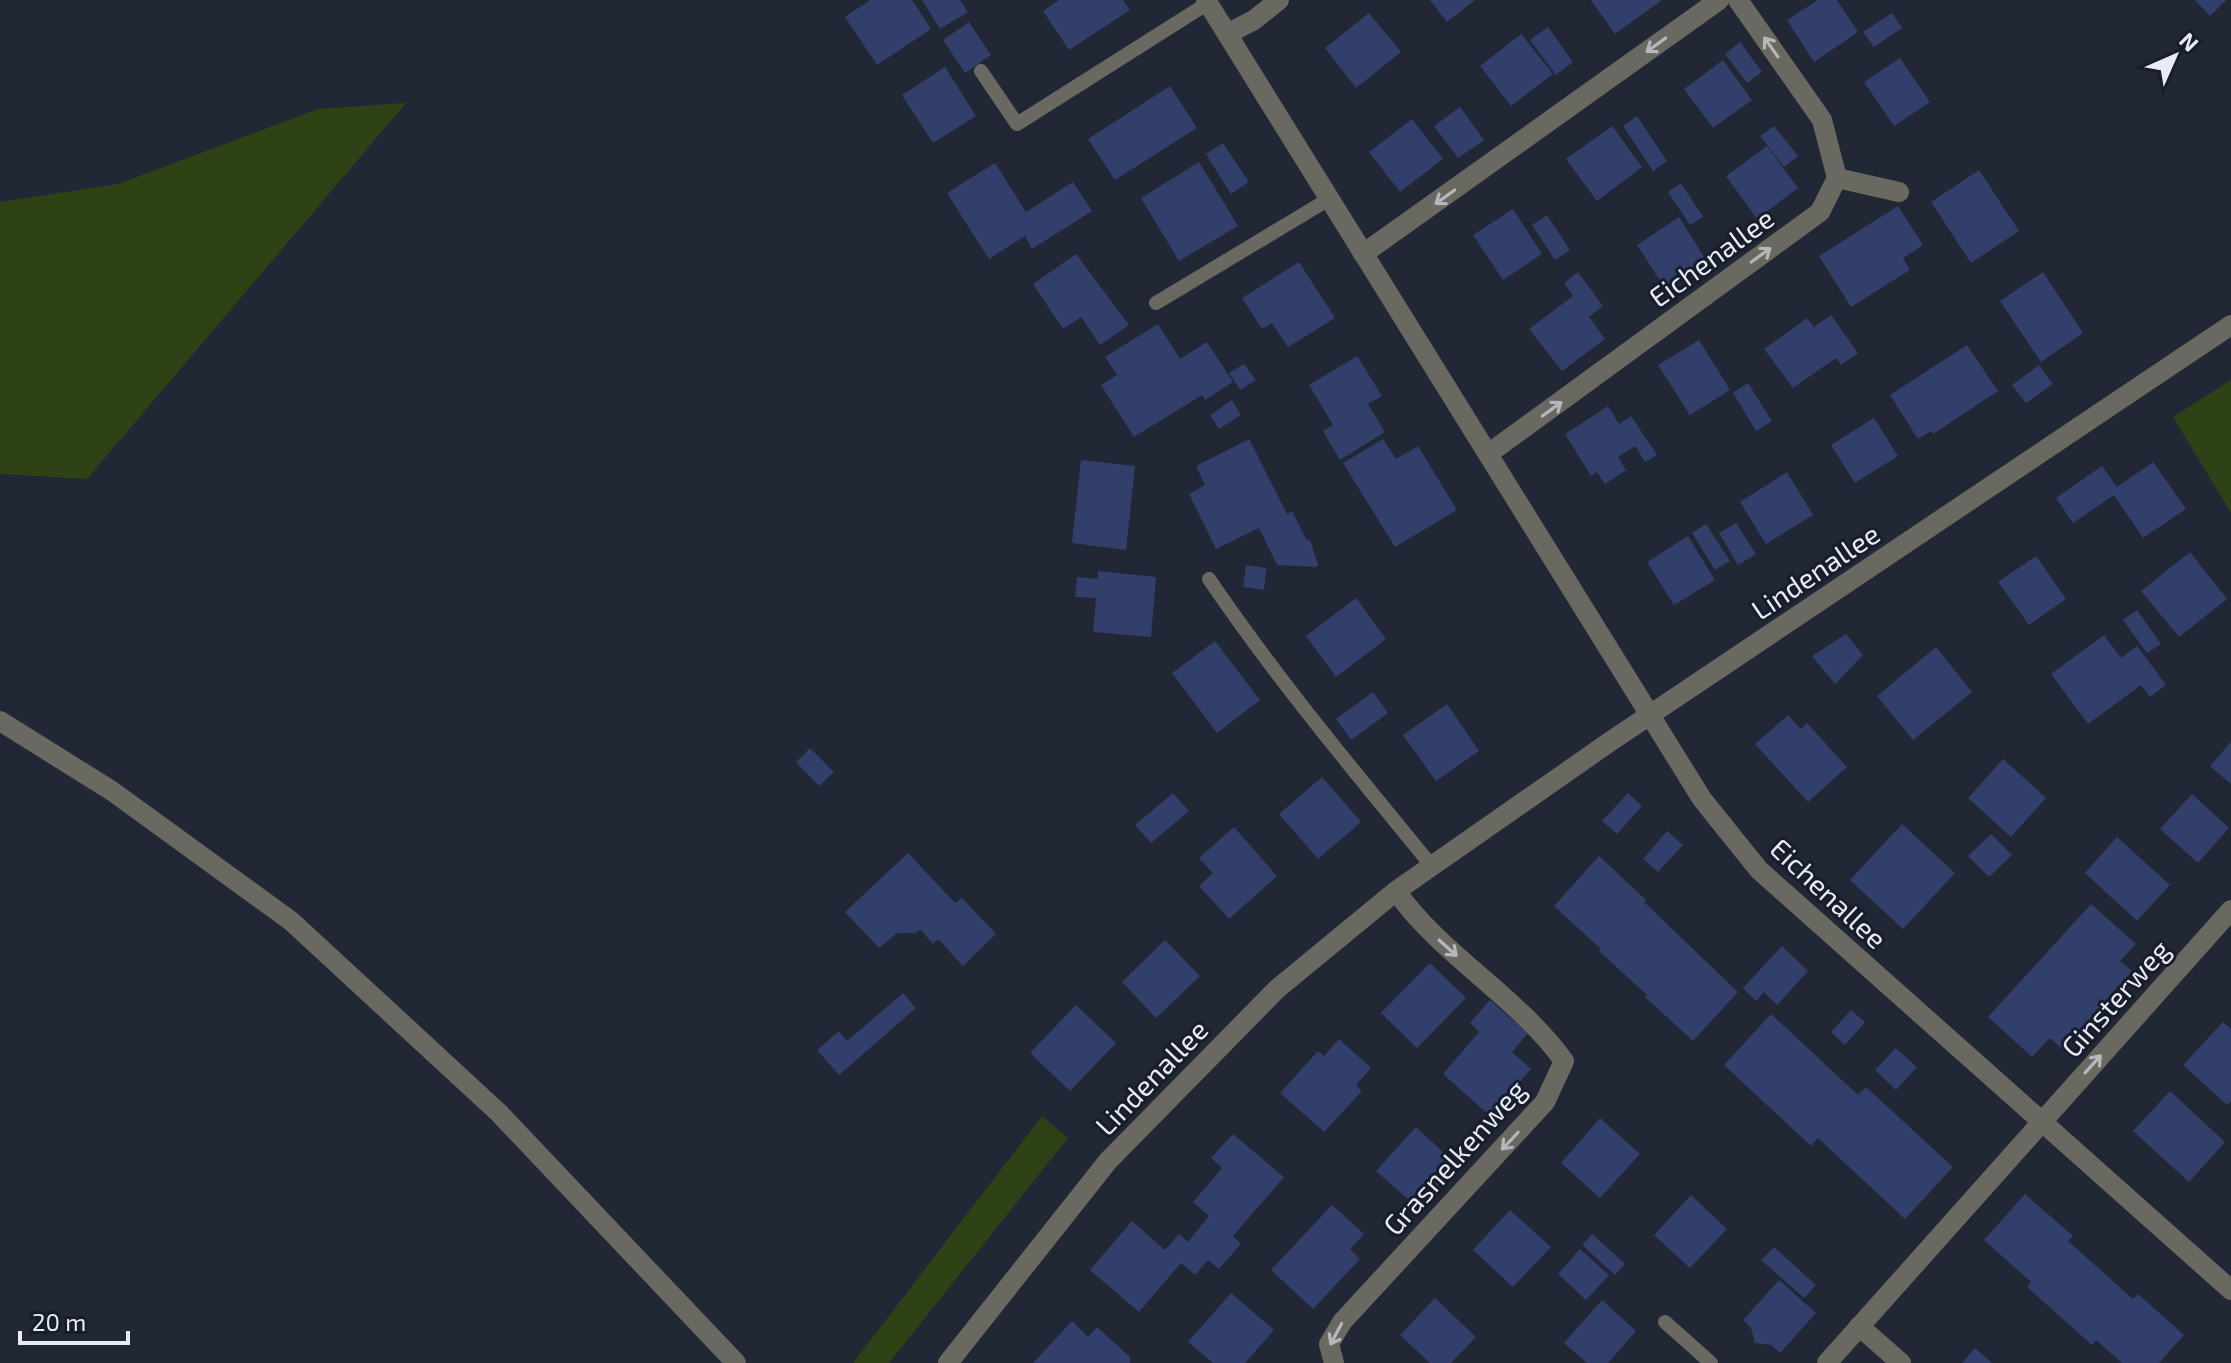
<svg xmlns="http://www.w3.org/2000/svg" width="2231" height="1363" viewBox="0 0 2231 1363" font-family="'Exo 2',sans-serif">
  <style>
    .green { fill: #2f4215 }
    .building { fill: #313f6a }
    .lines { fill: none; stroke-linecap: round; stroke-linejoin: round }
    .lane { stroke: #6a6961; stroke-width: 14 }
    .street { stroke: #6a6961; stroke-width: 20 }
    .oneway { stroke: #b6b7ba }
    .labels { text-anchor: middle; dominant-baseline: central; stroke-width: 6; stroke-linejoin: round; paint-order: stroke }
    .street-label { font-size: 28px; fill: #e8ebf5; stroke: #181d2b }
  </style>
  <rect width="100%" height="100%" fill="#222735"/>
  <path class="green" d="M406 103 87 479 0 474V202L118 184 318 109Z
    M2231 380V513L2173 417Z
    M1042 1116 1068 1138 889 1363H853Z"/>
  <path class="building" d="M870 0H912L931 29 877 65 845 17Z
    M922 0H960L968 12 940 29Z
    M1059 0H1123L1130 10 1069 50 1043 11Z
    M1430 0H1475L1447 22Z
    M1591 0H1662L1615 34Z
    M1818 0H1837L1858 32 1814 62 1787 20Z
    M2195 0H2226L2210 16Z
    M1369 13 1401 52 1356 88 1325 48Z
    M1892 13 1902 28 1874 47 1863 32Z
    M969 22 991 55 965 73 943 40Z
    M1548 27 1573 62 1556 75 1530 40Z
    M1521 34 1553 74 1511 106 1480 66Z
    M1740 42 1762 72 1747 83 1725 54Z
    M1900 58 1930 102 1894 126 1864 82Z
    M1723 60 1752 100 1713 128 1684 89Z
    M945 67 976 116 933 143 902 95Z
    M1170 86 1197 128 1115 180 1088 139Z
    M1460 107 1484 140 1458 158 1434 126Z
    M1637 116 1667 161 1653 171 1623 126Z
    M1412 119 1443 159 1400 192 1369 152Z
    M1612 126 1642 167 1597 201 1566 159Z
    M1774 126 1798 156 1784 167 1760 136Z
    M1223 143 1249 182 1231 194 1206 154Z
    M1767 146 1798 188 1757 219 1726 176Z
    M1199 162 1238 226 1179 261 1141 198Z
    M995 163 1026 212 1073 182 1092 211 1032 249 1025 236 989 259 947 193Z
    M1979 170 2019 231 1971 263 1931 202Z
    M1681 183 1703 217 1690 225 1668 192Z
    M1898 206 1923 245 1903 258 1910 270 1851 307 1819 256Z
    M1513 209 1542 254 1503 280 1473 235Z
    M1547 215 1570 250 1555 260 1532 225Z
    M1679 217 1706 260 1664 287 1637 245Z
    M1076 254 1129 325 1100 345 1081 317 1063 329 1033 284Z
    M1299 262 1335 318 1288 347 1272 323 1262 329 1242 298Z
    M1578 272 1603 306 1589 317 1605 339 1562 371 1529 329 1573 296 1564 283Z
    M2043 272 2083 333 2041 362 2000 301Z
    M1831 315 1858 353 1841 365 1836 358 1793 388 1764 349 1807 318 1814 327Z
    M1158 324 1180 359 1207 342 1233 382 1205 400 1202 395 1134 437 1101 385 1117 375 1105 357Z
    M1699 340 1730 390 1690 415 1658 365Z
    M1967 345 1998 391 1933 434 1931 431 1918 439 1890 395Z
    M1357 356 1382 396 1368 404 1385 432 1340 460 1323 431 1333 425 1309 385Z
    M1244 364 1256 380 1240 390 1229 373Z
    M2039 365 2053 384 2026 403 2012 385Z
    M1748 383 1772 421 1756 431 1733 393Z
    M1232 400 1241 415 1219 429 1210 415Z
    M1608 406 1619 424 1631 416 1657 455 1645 462 1635 446 1618 457 1626 470 1605 484 1597 472 1591 476 1565 434Z
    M1874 418 1898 456 1855 483 1831 445Z
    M1249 439 1287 514 1292 511 1307 541 1310 540 1318 565 1316 567 1277 565 1259 528 1216 549 1189 494 1205 485 1196 466Z
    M1383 439 1396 459 1418 446 1457 510 1395 547 1343 463Z
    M1081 460 1135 466 1126 550 1072 543Z
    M2153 462 2186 509 2143 538 2114 495 2073 523 2056 498 2102 466 2117 487Z
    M1787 472 1813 515 1766 544 1740 502Z
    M1736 523 1756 554 1738 565 1719 533Z
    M1706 524 1730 561 1715 570 1692 533Z
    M1688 536 1715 580 1674 605 1647 562Z
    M2190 552 2227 599 2179 637 2141 591Z
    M2036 556 2066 599 2029 625 1998 582Z
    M1246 565 1266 568 1264 590 1243 587Z
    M1098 571 1156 577 1151 637 1093 632 1096 598 1075 597 1077 577 1098 579Z
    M1356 598 1386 639 1336 677 1306 636Z
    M2137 610 2161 644 2147 653 2123 620Z
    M1846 634 1863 655 1835 684 1812 656Z
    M2104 635 2121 658 2137 646 2166 685 2150 697 2141 685 2088 724 2051 674Z
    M1215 641 1260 700 1217 733 1172 673Z
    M1936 647 1972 692 1913 740 1877 696Z
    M1373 692 1388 713 1351 740 1336 719Z
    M1447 704 1479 751 1436 781 1403 735Z
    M1788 715 1801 729 1807 723 1847 767 1808 802 1755 744Z
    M2231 742V784L2210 766Z
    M810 748 834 772 819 786 796 762Z
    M2003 759 2046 798 2011 837 1968 798Z
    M1322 777 1361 822 1318 859 1279 814Z
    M1173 793 1189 811 1151 843 1135 825Z
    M1628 793 1642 806 1617 834 1602 821Z
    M2192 794 2229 828 2198 863 2160 829Z
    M1902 824 1955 873 1903 929 1850 880Z
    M1234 827 1277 876 1229 919 1199 886 1213 873 1199 858Z
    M1667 831 1683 845 1658 872 1643 859Z
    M1991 834 2012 855 1989 877 1968 856Z
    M2117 837 2170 885 2137 921 2085 873Z
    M908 853 955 903 962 898 996 934 963 966 938 939 933 944 920 929 916 933H897L879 948 845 912Z
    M1599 856 1646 900 1644 902 1738 992 1693 1041 1645 997 1647 995 1599 951 1601 949 1554 906Z
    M2091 904 2136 944 2120 961 2132 971 2062 1049 2050 1038 2032 1057 1988 1017Z
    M1165 940 1200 976 1156 1018 1122 982Z
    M1782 946 1808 971 1777 1005 1764 992 1756 1001 1743 988Z
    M1430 963 1466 998 1417 1048 1381 1013Z
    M903 993 916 1008 839 1075 817 1050 839 1031 847 1041Z
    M1490 1000 1528 1033 1512 1052 1531 1069 1490 1116 1443 1074 1479 1032 1470 1023Z
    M1076 1005 1116 1043 1070 1091 1030 1053Z
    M1851 1010 1865 1022 1845 1045 1831 1032Z
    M1771 1014 1858 1095 1866 1087 1953 1167 1905 1219 1818 1138 1811 1146 1724 1065Z
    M2223 1022 2231 1029V1101L2227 1105 2183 1065Z
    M1339 1039 1371 1068 1356 1085 1362 1091 1324 1132 1280 1093 1318 1051 1324 1056Z
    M1896 1048 1917 1067 1896 1090 1875 1070Z
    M2170 1091 2225 1142 2189 1182 2133 1131Z
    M1600 1118 1640 1154 1600 1198 1561 1163Z
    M1416 1127 1457 1165 1418 1208 1376 1171Z
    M1233 1134 1284 1177 1233 1236 1241 1244 1219 1269 1208 1260 1195 1275 1181 1263 1139 1312 1090 1270 1132 1221 1165 1250 1179 1234 1188 1242 1209 1216 1193 1202 1222 1168 1211 1158Z
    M2025 1194 2073 1236 2068 1241 2133 1299 2138 1294 2184 1335 2159 1363H2122L2096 1340 2092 1345 2027 1287 2031 1282 1984 1240Z
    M1691 1195 1727 1229 1690 1268 1654 1235Z
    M1332 1205 1364 1234 1350 1249 1360 1259 1313 1309 1271 1270Z
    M1510 1210 1551 1247 1513 1287 1473 1250Z
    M1592 1234 1625 1264 1615 1275 1582 1245Z
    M1774 1247 1816 1285 1804 1298 1761 1260Z
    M1580 1249 1609 1275 1586 1300 1558 1274Z
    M1779 1280 1816 1313 1780 1353 1771 1345 1755 1343 1751 1328 1743 1320Z
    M1231 1293 1274 1330 1245 1363H1213L1188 1342Z
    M1435 1298 1476 1337 1451 1363H1430L1400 1335Z
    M1602 1300 1636 1331 1608 1363H1587L1564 1343Z
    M1072 1321 1088 1337 1097 1327 1130 1357V1363H1033Z
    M1975 1348 1992 1363H1962Z"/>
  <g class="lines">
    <path class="lane" d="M981 71 1017 124 1208 3
      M1156 303 1329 199
      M1209 579C1277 679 1354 771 1431 865
      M1665 1322 1711 1363"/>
    <path class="street" d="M1206 0 1702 799 1759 870 2231 1290
      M1227 34 1254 20 1279 0
      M1837 178 1899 192
      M1363 254 1719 0
      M1488 454 1820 212 1837 178 1822 120 1738 0
      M0 721 112 791 291 921 499 1113 736 1363
      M1859 1326 1901 1363
      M948 1363 1108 1161 1277 989 1396 891 1611 741 2231 325
      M1334 1363 1329 1344 1342 1322 1545 1102 1564 1061C1517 996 1442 956 1396 891
      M1827 1363 2231 910"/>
  </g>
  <defs><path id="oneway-shaft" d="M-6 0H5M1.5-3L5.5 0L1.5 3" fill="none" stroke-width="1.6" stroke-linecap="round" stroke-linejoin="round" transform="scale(2)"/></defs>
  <g class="oneway">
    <use href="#oneway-shaft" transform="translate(1656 45) rotate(144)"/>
    <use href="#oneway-shaft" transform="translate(1771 47) rotate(-125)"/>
    <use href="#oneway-shaft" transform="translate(1445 197) rotate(144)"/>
    <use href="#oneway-shaft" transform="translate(1761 255) rotate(-36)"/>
    <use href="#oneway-shaft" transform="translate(1552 409) rotate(-36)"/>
    <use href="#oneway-shaft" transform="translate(1448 948) rotate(42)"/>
    <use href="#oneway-shaft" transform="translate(2093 1064) rotate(-48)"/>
    <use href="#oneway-shaft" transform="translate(1510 1141) rotate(133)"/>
    <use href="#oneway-shaft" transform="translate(1336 1334) rotate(118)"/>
  </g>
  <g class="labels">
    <g class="street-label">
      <text transform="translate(1711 257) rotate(-36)">Eichenallee</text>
      <text transform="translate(1815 571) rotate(-34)">Lindenallee</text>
      <text transform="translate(1829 893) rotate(43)">Eichenallee</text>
      <text transform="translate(2115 998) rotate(-48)">Ginsterweg</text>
      <text transform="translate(1151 1077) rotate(-46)">Lindenallee</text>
      <text transform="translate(1454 1157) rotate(-48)">Grasnelkenweg</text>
    </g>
  </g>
  <g transform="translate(2175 56) rotate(45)" stroke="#181d2b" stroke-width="6" paint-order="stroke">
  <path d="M0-6L14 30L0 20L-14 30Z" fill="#e8ebf5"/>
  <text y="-12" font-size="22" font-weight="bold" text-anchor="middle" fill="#e8ebf5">N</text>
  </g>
  <path d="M20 1331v12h108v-12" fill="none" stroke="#e8ebf5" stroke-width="4"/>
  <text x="32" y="1331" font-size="24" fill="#e8ebf5" stroke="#181d2b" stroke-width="6" paint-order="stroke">20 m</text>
</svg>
